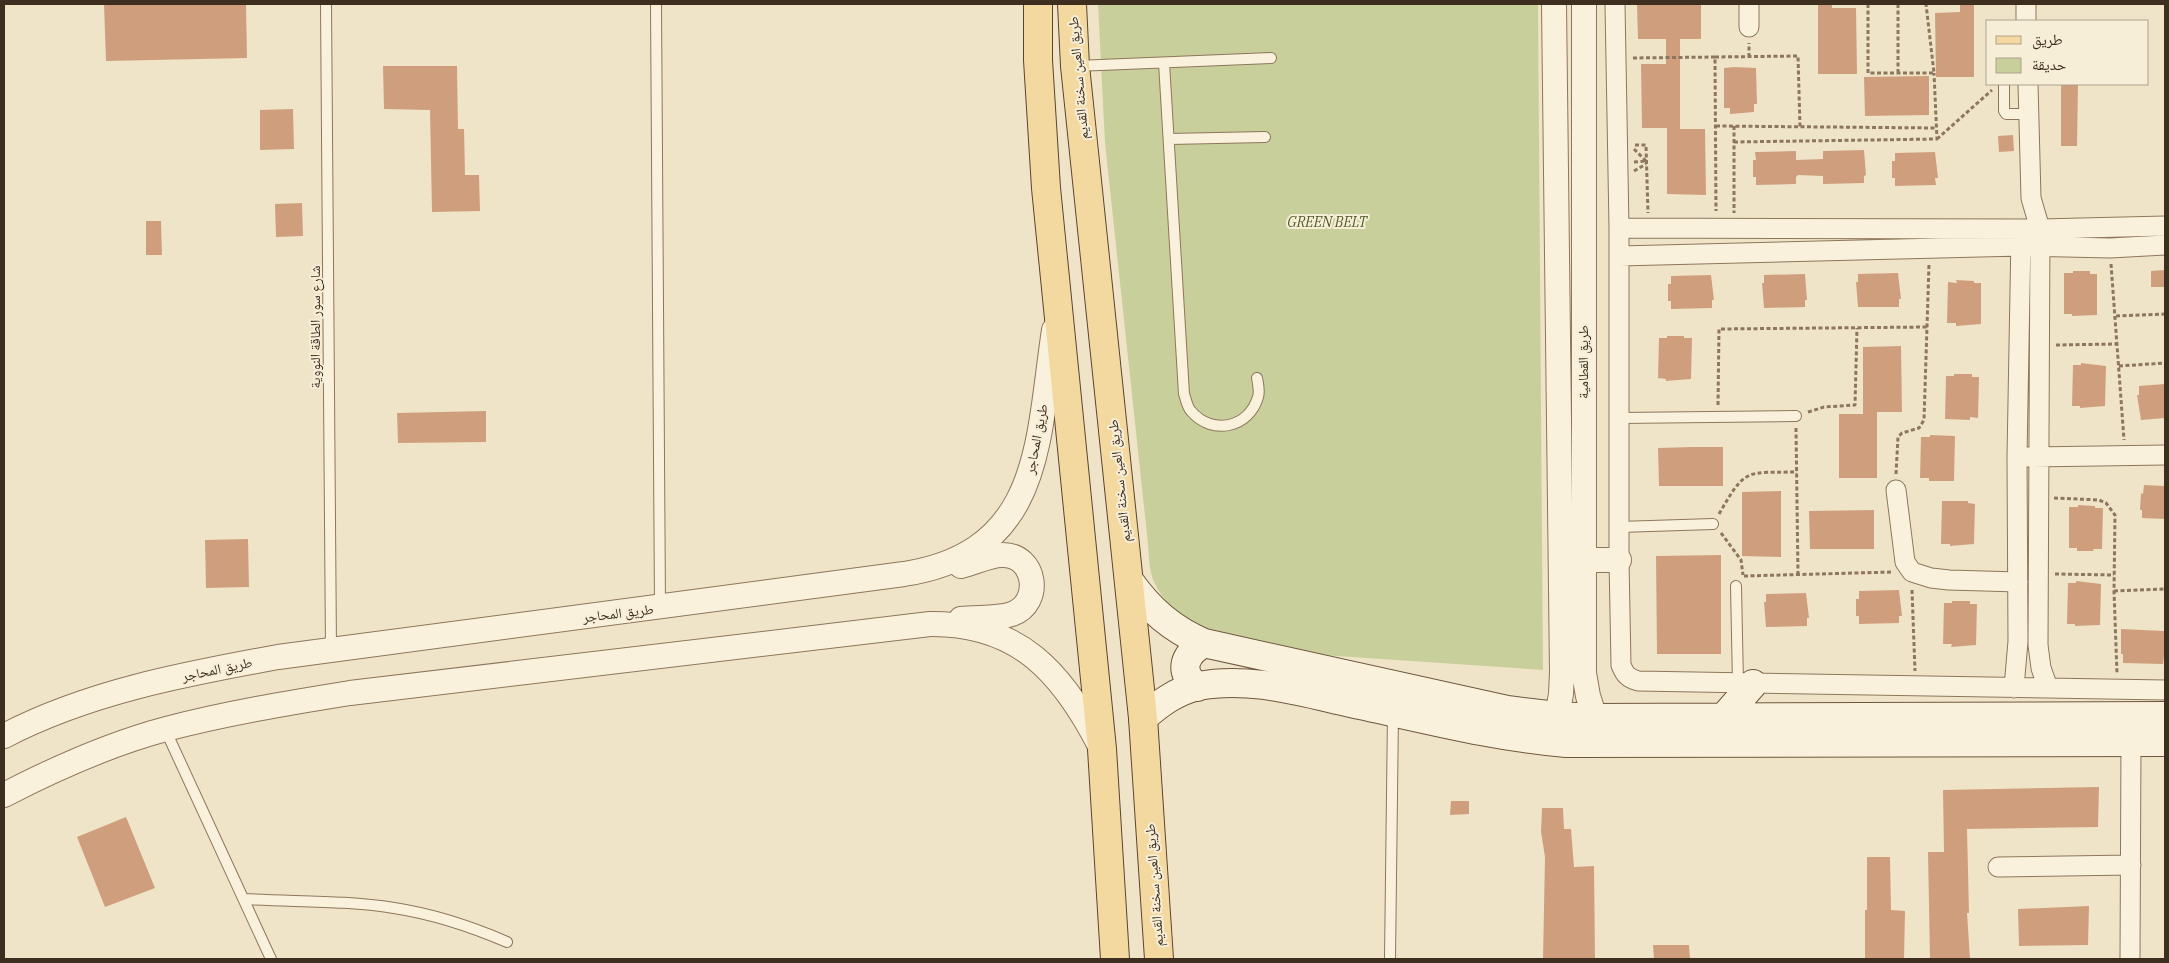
<svg xmlns="http://www.w3.org/2000/svg" width="2169" height="963" viewBox="0 0 2169 963" font-family="'IBM Plex Serif','Noto Naskh Arabic',serif">
  <style>
    .green { fill: #c9cf9b }
    .building { fill: #cf9f7d }
    .lines { fill: none; stroke-linecap: round; stroke-linejoin: round }
    .service-casing { stroke: #8d765c; stroke-width: 12 }
    .minor-casing { stroke: #8d765c; stroke-width: 21 }
    .tertiary-casing { stroke: #8d765c; stroke-width: 26 }
    .secondary-casing { stroke: #6f573f; stroke-width: 30 }
    .primary-casing { stroke: #5b4430; stroke-width: 30 }
    .path { stroke: #8d765c; stroke-width: 3; stroke-dasharray: 4 2.5; stroke-linecap: butt }
    .service { stroke: #faf1dc; stroke-width: 10 }
    .minor { stroke: #faf1dc; stroke-width: 19 }
    .tertiary { stroke: #faf1dc; stroke-width: 24 }
    .secondary { stroke: #faf1dc; stroke-width: 28 }
    .primary { stroke: #f3d9a0; stroke-width: 28 }
    .labels { text-anchor: middle; dominant-baseline: central; stroke-width: 4; stroke-linejoin: round; paint-order: stroke }
    .street-label { font-size: 14px; fill: #3d2e20; stroke: #f7eed8 }
    .park-label { font-size: 14px; font-style: italic; fill: #4d5a26; stroke: #f7eed8 }
  </style>
  <rect width="100%" height="100%" fill="#f0e4c8"/>
  <path class="green" d="M1098 4H1538L1543 670 1249 650C1213 635 1171 619 1154 582 1149 571 1149 555 1148 544L1105 143Z"/>
  <path class="building" d="M104 4H246L247 58 106 61Z
    M1637 4H1701V39H1680V129H1705L1706 195 1667 194V128H1642L1641 64H1666V39H1638Z
    M1818 4H1832V8H1856L1857 74H1818Z
    M1960 4H1974V77H1936L1935 13 1960 12Z
    M383 66H457L458 129H464L465 175H479L480 211 432 212 430 110 384 109Z
    M1734 67 1756 68 1757 104H1754V112L1730 114V108H1724V68Z
    M1929 76V115L1865 116 1864 77Z
    M2061 85H2078L2077 146H2061Z
    M293 109 294 149 260 150V110Z
    M2013 135 2014 151 1999 152 1998 136Z
    M1864 150 1866 175 1864 176V183L1823 184V176L1798 175 1796 177V184L1756 185V177H1753V160H1756L1755 152 1796 151V160L1823 159V151Z
    M1935 152 1938 178H1935L1936 185 1895 186V178H1892V161H1895V153Z
    M302 203 303 236 276 237 275 204Z
    M146 221H161L162 255H146Z
    M2165 270V287H2151V271Z
    M2073 271H2090V274H2097V315L2072 316V314H2064V273H2073Z
    M1898 273 1901 299H1899V307H1858L1856 282H1858V274Z
    M1805 274 1807 300H1805V307L1764 308 1762 283H1764V275Z
    M1711 275 1714 300H1712V308L1671 309V301H1668V284H1671V276Z
    M1956 280 1974 281V283H1981V324L1956 326V323H1947L1948 282 1957 283Z
    M1667 336H1684V338H1692L1691 379 1666 381V379L1658 378 1659 338H1667Z
    M1901 346 1902 412H1877V478H1839V414H1863V347Z
    M2081 363 2106 366 2105 406 2080 408V406H2072L2073 365H2081Z
    M1954 374H1972V377H1979L1978 418 1970 417V420L1945 419 1946 376H1954Z
    M2165 384V418L2141 420 2137 395H2139V386Z
    M486 411V442L398 443 397 413Z
    M1930 435 1955 436 1954 481H1929V478H1920L1921 437H1930Z
    M1692 447H1723V486H1659L1658 448Z
    M2144 485 2165 486V519L2142 518V510H2140L2141 493 2143 494Z
    M1781 491V557L1742 556V492Z
    M1942 501H1968V503L1975 504 1974 544 1950 546V544H1941Z
    M2078 505 2095 506V508H2103L2102 549H2093L2094 551H2077V548H2069V507H2078Z
    M1874 510V549H1810L1809 511Z
    M248 539 249 587 206 588 205 540Z
    M1721 555V654H1657L1656 556Z
    M2076 581 2101 584 2100 625 2075 626V624H2067L2068 583H2076Z
    M1899 590 1902 616H1899V623L1859 624V616H1856V599H1859V591Z
    M1806 593 1809 618H1807V626L1766 627 1764 602H1766V594Z
    M1952 601H1970V604H1977L1976 645 1951 647 1952 644H1943L1944 603H1952Z
    M2121 629 2164 631 2165 656H2164L2163 664 2123 663V654H2121Z
    M2099 787 2098 827 1967 829 1969 913H1967L1970 959H1930L1928 852H1944L1943 790Z
    M1451 801H1469V814L1450 815Z
    M1542 808H1563L1564 829H1571L1574 867 1594 866 1595 959H1543L1545 857 1541 832Z
    M126 817 155 888 105 907 77 837Z
    M1867 857H1890L1891 910 1905 911 1904 959H1865V910H1867Z
    M2089 906 2088 945 2019 946 2018 909Z
    M1653 945H1689L1690 959H1654Z"/>
  <g class="lines">
    <g class="service-casing">
      <path id="service" d="M326 4 331 650
        M656 4 660 607
        M1164 63 1184 394C1186 399 1187 407 1191 411 1212 436 1249 428 1258 397 1260 391 1258 384 1257 378
        M1076 66 1271 58
        M2004 84V111L2006 114H2029
        M1169 139 1265 137
        M1619 418 1796 416
        M1619 527 1713 524
        M1736 586 1738 684
        M165 729 271 959
        M245 899C294 902 345 900 394 908 433 914 470 926 507 942
        M1390 959 1393 713"/>
    </g>
    <g class="minor-casing">
      <path id="minor" d="M1615 4 1619 228V560L1621 665C1625 675 1628 678 1638 681L2165 690
        M2026 4V21
        M1749 27V4
        M2028 84 2031 198 2040 229 2038 645 2041 668 2048 688
        M1619 228 2040 229 2165 226
        M1619 256 2021 246 2110 248 2165 245
        M2026 457 2165 455
        M1896 490 1905 562 1912 572 1931 578 1949 580 2018 582
        M2014 688 2018 641 2017 457 2021 235
        M1998 867 2131 865
        M2130 959 2131 742"/>
    </g>
    <g class="tertiary-casing">
      <path id="tertiary" d="M1554 4 1562 672 1561 694 1557 716
        M1584 4V673L1588 696 1595 718
        M1583 560H1619
        M961 566C974 563 989 555 1002 555 1036 554 1043 603 1012 614 997 619 977 617 961 619
        M4 736C88 692 185 674 278 657L904 574C1043 552 1037 442 1054 330
        M4 795C56 768 110 744 166 729 227 713 288 703 350 693L930 624C1018 623 1062 672 1100 746"/>
    </g>
    <g class="secondary-casing">
      <path id="secondary" d="M1130 582C1150 610 1172 629 1204 643L1507 710 1557 716 1595 718 2165 716
        M1197 687C1177 670 1185 654 1204 643
        M1724 717 1753 684
        M1143 718C1159 704 1176 691 1198 686 1249 676 1301 692 1351 703 1422 718 1493 737 1566 743L2165 742"/>
    </g>
    <g class="primary-casing">
      <path id="primary" d="M1038 4V60L1046 188 1102 749 1115 959
        M1072 4 1075 66 1143 718 1159 959"/>
    </g>
    <path class="path" d="M1868 4V73H1934L1926 4
      M1715 57 1798 56 1800 127
      M1749 57V43
      M1633 58 1715 57 1716 211
      M1898 73V4
      M1716 126 1936 128
      M1734 126V213
      M1937 139 1992 90
      M1734 142 1937 139 1934 73
      M1635 145H1646L1648 213
      M1634 149 1646 161
      M1634 162 1646 161
      M1634 171 1646 164
      M2111 264 2124 440
      M2116 316 2165 314
      M2056 345 2118 344
      M2119 366 2165 363
      M1718 405 1719 329 1927 327
      M1808 412 1824 407 1855 405 1857 328
      M1796 428 1798 574
      M1896 474 1898 437 1902 433 1919 428 1924 420 1929 264
      M2054 498 2099 500 2106 503 2115 515 2114 591 2117 674
      M1719 514C1746 467 1745 473 1797 472
      M1721 533 1741 560 1743 575
      M2055 574 2114 575
      M1744 576 1893 572
      M1912 590 1915 671
      M2114 591 2165 589"/>
    <use href="#service" class="service"/>
    <use href="#minor" class="minor"/>
    <use href="#tertiary" class="tertiary"/>
    <use href="#secondary" class="secondary"/>
    <use href="#primary" class="primary"/>
  </g>
  <g class="labels">
    <g class="street-label">
      <text transform="translate(1078 78) rotate(-95)">طريق العين سخنة القديم</text>
      <text transform="translate(315 327) rotate(-90)">شارع سور الطاقة النووية</text>
      <text transform="translate(1583 362) rotate(-90)">طريق القطامية</text>
      <text transform="translate(1036 439) rotate(-79)">طريق المحاجر</text>
      <text transform="translate(1119 481) rotate(-96)">طريق العين سخنة القديم</text>
      <text transform="translate(618 613) rotate(-7)">طريق المحاجر</text>
      <text transform="translate(217 669) rotate(-12)">طريق المحاجر</text>
      <text transform="translate(1154 885) rotate(-94)">طريق العين سخنة القديم</text>
    </g>
    <g class="park-label">
      <text x="1327" y="222">GREEN BELT</text>
    </g>
  </g>
  <rect width="2169" height="963" fill="none" stroke="#3d2e20" stroke-width="10"/>
  <rect x="1986" y="20" width="162" height="65" fill="#f7eed8" stroke="#ada18e"/>
  <rect x="1996" y="36" width="25" height="8" fill="#f3d9a0" stroke="#ada18e"/>
  <text x="2032" y="45" font-size="15" fill="#3d2e20">طريق</text>
  <rect x="1996" y="58" width="25" height="15" fill="#c9cf9b" stroke="#ada18e"/>
  <text x="2032" y="70" font-size="15" fill="#3d2e20">حديقة</text>
</svg>
